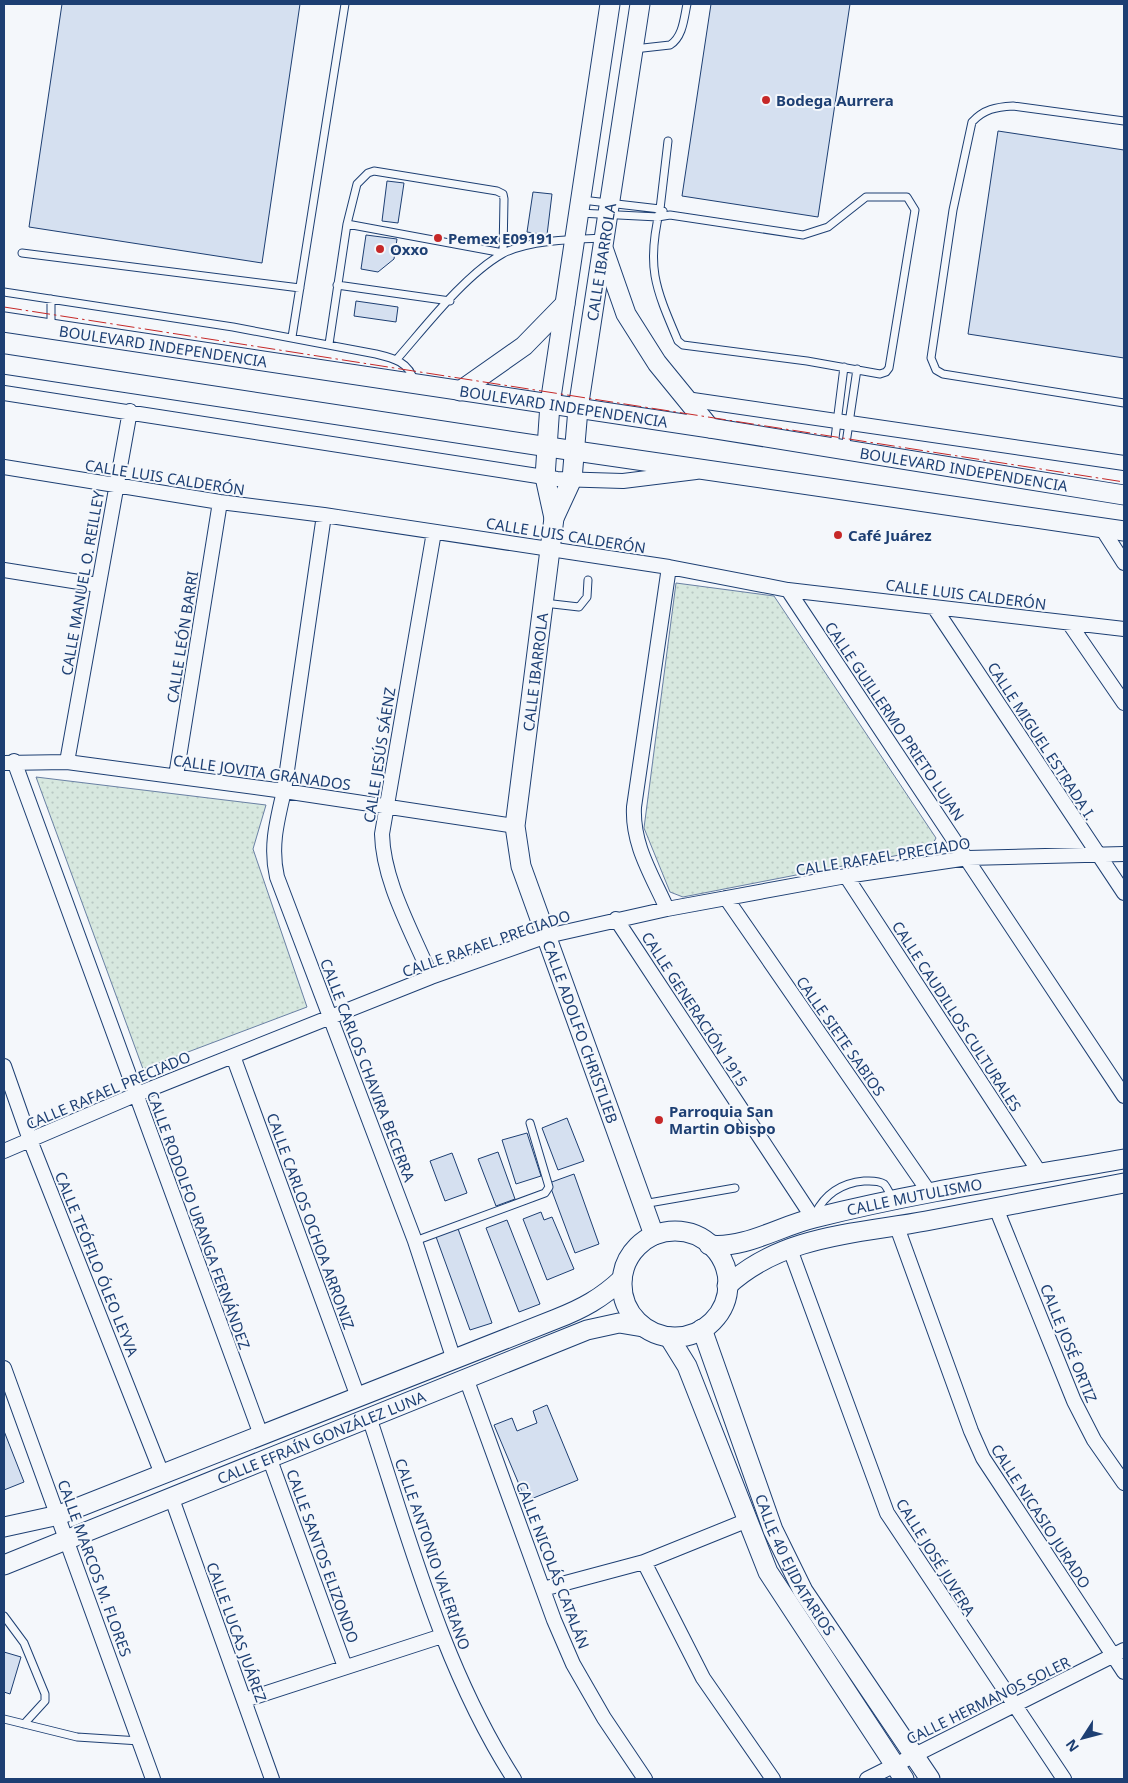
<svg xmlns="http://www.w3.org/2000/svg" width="1128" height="1783" viewBox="0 0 1128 1783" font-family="'Noto Sans',sans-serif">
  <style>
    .park { fill: url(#park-dots); stroke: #687fa3 }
    .building { fill: #d5e0f0; stroke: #1d3f73 }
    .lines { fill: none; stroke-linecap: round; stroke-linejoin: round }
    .lane-casing { stroke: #1d3f73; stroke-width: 9 }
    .street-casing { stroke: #1d3f73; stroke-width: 16 }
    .secondary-casing { stroke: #1d3f73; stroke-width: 21 }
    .lane { stroke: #f4f7fb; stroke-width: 7 }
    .street { stroke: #f4f7fb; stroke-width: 14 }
    .secondary { stroke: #f4f7fb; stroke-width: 19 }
    .power { stroke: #c62828; stroke-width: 1; stroke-dasharray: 18 4 2.5 4; stroke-linecap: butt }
    .poi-dot { fill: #c62828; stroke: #f4f7fb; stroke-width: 2 }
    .labels { text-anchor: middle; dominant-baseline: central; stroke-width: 4; stroke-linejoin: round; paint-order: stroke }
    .poi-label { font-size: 15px; font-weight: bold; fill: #1d3f73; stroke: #f4f7fb; text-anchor: start }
    .street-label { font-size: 15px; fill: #1d3f73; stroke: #f4f7fb }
  </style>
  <defs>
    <pattern id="park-dots" width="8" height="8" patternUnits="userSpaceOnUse" patternTransform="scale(1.25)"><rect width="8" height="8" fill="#d7e8df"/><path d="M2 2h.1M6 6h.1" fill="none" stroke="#b8c8c3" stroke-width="1.8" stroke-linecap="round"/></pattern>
  </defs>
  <rect width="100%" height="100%" fill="#f4f7fb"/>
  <path class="park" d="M676 583 774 596 936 838 930 849 683 897 670 892 644 828Z
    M36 777 266 805 253 849 307 1007 143 1069Z"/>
  <path class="building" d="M62 4H300L262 263 29 227Z
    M711 4H850L818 217 682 196Z
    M998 131 1124 150V358L968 334Z
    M387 181 404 183 398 223 382 221Z
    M533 192 552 194 547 235 527 232Z
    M366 235 397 239 394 259 378 272 361 269Z
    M356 301 398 307 396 322 354 316Z
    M567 1118 584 1161 558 1170 542 1128Z
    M527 1133 541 1176 516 1184 502 1140Z
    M498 1152 515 1199 496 1206 478 1159Z
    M452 1153 467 1193 445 1201 430 1161Z
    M574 1174 599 1244 575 1253 549 1183Z
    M541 1212 544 1220 552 1217 574 1269 547 1280 523 1219Z
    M507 1220 540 1304 519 1312 486 1228Z
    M457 1226 492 1323 470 1330 435 1234Z
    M547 1405 578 1480 526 1501 494 1425 512 1418 517 1431 537 1423 533 1411Z
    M4 1431 24 1482 4 1490Z
    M4 1652 21 1657 10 1694 4 1692Z"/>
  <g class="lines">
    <g class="lane-casing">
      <path id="lane" d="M634 49 670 45C683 37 684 18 687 4
        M1124 121 1013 106C996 107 984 109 972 122L953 210 931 358 936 370 943 374 1124 403
        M582 200 660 209 663 211
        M579 213 658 217 670 215 803 235 828 227 866 197H907L915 210 889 368 886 372 880 374 807 361 683 345 678 341C655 287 646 267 660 209L668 141
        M22 253 300 288
        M337 285 450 301
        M4 292 233 327 376 354C393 358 410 362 414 382
        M51 299V329
        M292 337 345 4
        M329 344 347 224 357 184 368 173 374 171 497 191 503 194 504 199 503 253 347 224
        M397 359C426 326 464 276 502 254 527 240 575 239 603 238
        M834 446 844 367
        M845 450 857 369
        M544 603 579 607 587 597 588 580
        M643 1204 735 1188
        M815 1214C825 1194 842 1183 864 1181 870 1181 878 1180 884 1184 887 1187 890 1194 892 1198
        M415 1241 545 1193 549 1187 530 1123
        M4 1616 24 1643 45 1694V1701L24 1724
        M4 1719 77 1737 140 1741"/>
    </g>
    <g class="street-casing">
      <path id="street" d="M4 393 557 479 623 481 696 472
        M686 399 1124 463
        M4 467 220 502 324 515 669 567 788 590 1124 629
        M324 515 284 791C277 821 270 847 277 877L415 1241 454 1360
        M1101 527 1124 563
        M4 570 98 585
        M788 590 1124 1096
        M934 607 1124 893
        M1069 623 1124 703
        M14 761 261 1435
        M67 762 130 411
        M4 763 67 762 284 791 515 826
        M176 776 220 502
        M846 876 1040 1173
        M726 898 929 1192
        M667 909C652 875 632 845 634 807L669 567
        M616 919 813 1218
        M431 977C413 933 383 882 382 834L434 532
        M233 1056 358 1397
        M4 1066 30 1140 162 1474
        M4 1151 135 1095 431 977 547 936 667 909 846 876 968 858 1124 854
        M996 1208 1074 1401 1094 1440 1124 1483
        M897 1227 971 1431 983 1458 1124 1672
        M790 1249 887 1513 1064 1779
        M4 1368 153 1779
        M466 1378 554 1620 573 1664 604 1718 645 1779
        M369 1417C410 1540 443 1669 514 1779
        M269 1457 345 1667
        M171 1496 272 1779
        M644 1562 703 1678 773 1779
        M543 1589 644 1562 748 1520
        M245 1700 442 1636
        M867 1779 1124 1650"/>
    </g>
    <g class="secondary-casing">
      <g id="secondary">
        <path id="s1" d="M640 4 578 409 572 479 554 518 515 826 521 866 654 1235"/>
        <path d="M604 251 626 314 657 363 710 428"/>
        <path id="s2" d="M4 322 710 428 1124 495"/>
        <path d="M4 364 562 449 1124 531"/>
        <path d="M460 391 524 346 565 304"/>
        <path d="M554 518 545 477 550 404 610 4"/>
        <circle cx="675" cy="1284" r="53"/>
        <path id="s3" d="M709 1245C745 1249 780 1226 814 1218 917 1192 1021 1177 1124 1159"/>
        <path d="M727 1286C782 1235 856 1234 926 1221 992 1208 1058 1196 1124 1183"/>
        <path id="s4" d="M702 1329 773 1530 803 1591 930 1779"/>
        <path d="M669 1337 687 1366 768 1572 904 1779"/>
        <path d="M4 1527 59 1515 556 1319C582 1309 602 1298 622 1279"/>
        <path id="s5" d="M4 1565 587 1330 619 1323 643 1327"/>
      </g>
    </g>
    <use href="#lane" class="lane"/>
    <use href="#street" class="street"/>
    <use href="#secondary" class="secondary"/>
    <path class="power" d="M4 307 1124 482"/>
  </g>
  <g class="poi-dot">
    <circle cx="766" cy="100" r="5"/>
    <circle cx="438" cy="238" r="5"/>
    <circle cx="380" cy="249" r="5"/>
    <circle cx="838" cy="535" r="5"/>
    <circle cx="659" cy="1120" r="5"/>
  </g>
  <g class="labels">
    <g class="poi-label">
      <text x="776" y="100">Bodega Aurrera</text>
      <text x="448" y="238">Pemex E09191</text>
      <text x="390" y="249">Oxxo</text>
      <text x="848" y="535">Café Juárez</text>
      <text x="669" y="1111">Parroquia San<tspan x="669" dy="17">Martin Obispo</tspan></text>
    </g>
    <g class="street-label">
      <text transform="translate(601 262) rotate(-81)">CALLE IBARROLA</text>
      <text stroke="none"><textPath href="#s2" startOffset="161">BOULEVARD INDEPENDENCIA</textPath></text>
      <text stroke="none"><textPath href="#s2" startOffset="566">BOULEVARD INDEPENDENCIA</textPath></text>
      <text stroke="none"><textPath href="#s2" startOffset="971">BOULEVARD INDEPENDENCIA</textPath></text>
      <text transform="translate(165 477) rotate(9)">CALLE LUIS CALDERÓN</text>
      <text transform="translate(566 535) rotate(9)">CALLE LUIS CALDERÓN</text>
      <text transform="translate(82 583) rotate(-80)">CALLE MANUEL O. REILLEY</text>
      <text transform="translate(966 594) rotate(7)">CALLE LUIS CALDERÓN</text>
      <text transform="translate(182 637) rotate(-81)">CALLE LEÓN BARRI</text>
      <text transform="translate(535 672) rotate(-83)">CALLE IBARROLA</text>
      <text transform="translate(895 721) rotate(56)">CALLE GUILLERMO PRIETO LUJAN</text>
      <text transform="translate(1042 741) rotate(57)">CALLE MIGUEL ESTRADA I.</text>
      <text transform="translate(379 755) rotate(-81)">CALLE JESÚS SÁENZ</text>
      <text transform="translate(262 772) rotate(8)">CALLE JOVITA GRANADOS</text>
      <text transform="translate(883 856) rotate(-9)">CALLE RAFAEL PRECIADO</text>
      <text transform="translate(486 943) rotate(-19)">CALLE RAFAEL PRECIADO</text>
      <text transform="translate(695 1009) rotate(57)">CALLE GENERACIÓN 1915</text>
      <text transform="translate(957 1016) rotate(57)">CALLE CAUDILLOS CULTURALES</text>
      <text stroke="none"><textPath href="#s1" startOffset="1050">CALLE ADOLFO CHRISTLIEB</textPath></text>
      <text transform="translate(841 1036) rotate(55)">CALLE SIETE SABIOS</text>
      <text transform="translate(368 1070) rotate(69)">CALLE CARLOS CHAVIRA BECERRA</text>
      <text transform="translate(108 1090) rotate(-23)">CALLE RAFAEL PRECIADO</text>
      <text stroke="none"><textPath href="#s3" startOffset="212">CALLE MUTULISMO</textPath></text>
      <text transform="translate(199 1220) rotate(70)">CALLE RODOLFO URANGA FERNÁNDEZ</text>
      <text transform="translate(311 1221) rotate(70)">CALLE CARLOS OCHOA ARRONIZ</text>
      <text transform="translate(97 1264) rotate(68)">CALLE TEÓFILO ÓLEO LEYVA</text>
      <text transform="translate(1069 1343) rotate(68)">CALLE JOSÉ ORTIZ</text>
      <text stroke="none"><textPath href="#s5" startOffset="342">CALLE EFRAÍN GONZÁLEZ LUNA</textPath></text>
      <text transform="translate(1041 1516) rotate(57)">CALLE NICASIO JURADO</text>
      <text transform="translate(433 1554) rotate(71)">CALLE ANTONIO VALERIANO</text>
      <text transform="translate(323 1556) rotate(70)">CALLE SANTOS ELIZONDO</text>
      <text transform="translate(936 1557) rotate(58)">CALLE JOSÉ JUVERA</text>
      <text stroke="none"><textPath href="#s4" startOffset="254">CALLE 40 EJIDATARIOS</textPath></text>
      <text transform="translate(553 1565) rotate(69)">CALLE NICOLÁS CATALÁN</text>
      <text transform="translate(95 1568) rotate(70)">CALLE MARCOS M. FLORES</text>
      <text transform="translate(237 1632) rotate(70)">CALLE LUCAS JUÁREZ</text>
      <text transform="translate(988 1700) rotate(-26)">CALLE HERMANOS SOLER</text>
    </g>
  </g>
  <rect width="1128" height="1783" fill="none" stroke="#1d3f73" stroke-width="10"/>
  <g transform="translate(1083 1738) rotate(234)" stroke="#f4f7fb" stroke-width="4" paint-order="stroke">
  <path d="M0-4L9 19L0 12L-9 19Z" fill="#1d3f73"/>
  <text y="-8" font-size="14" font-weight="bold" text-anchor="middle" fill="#1d3f73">N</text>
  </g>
</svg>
